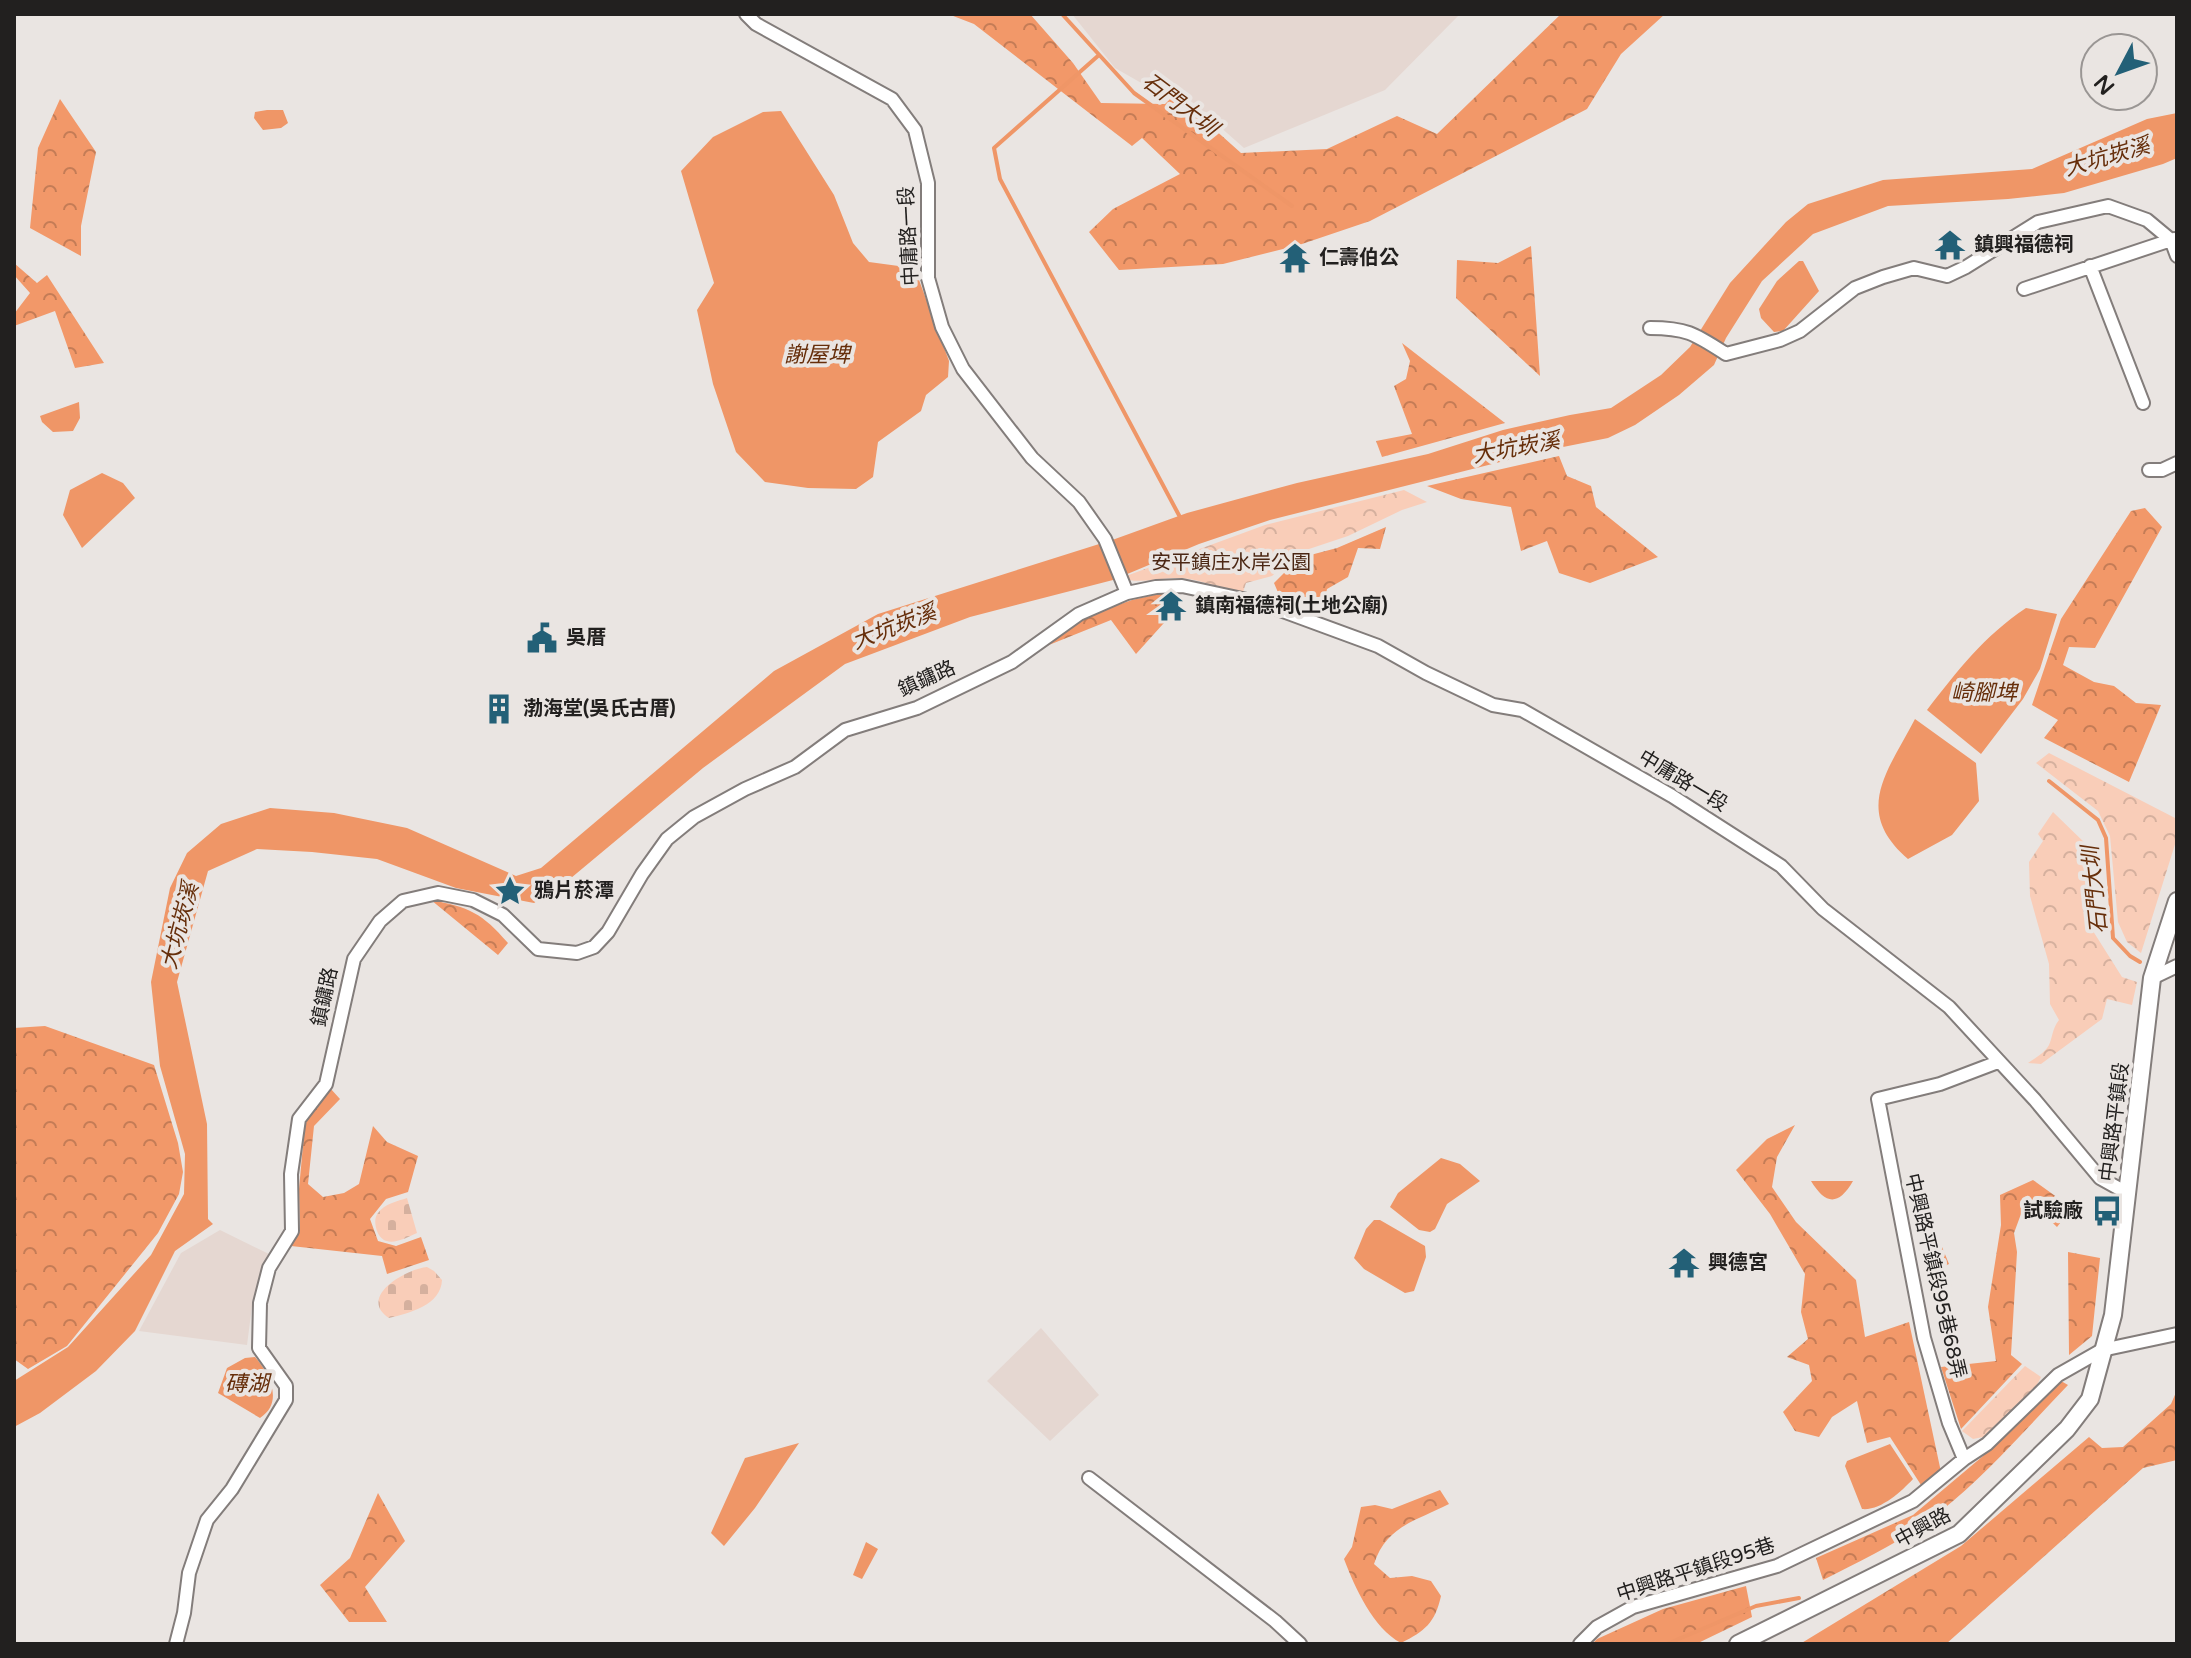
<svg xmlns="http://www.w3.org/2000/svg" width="2191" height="1658" viewBox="0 0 2191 1658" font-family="'Varela Round','Noto Sans TC',sans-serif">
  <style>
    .built { fill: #e5d7d1 }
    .forest { fill: url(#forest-crowns) }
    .cemetery { fill: url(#cemetery-stones) }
    .park { fill: url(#park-crowns) }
    .water { fill: #ef9667 }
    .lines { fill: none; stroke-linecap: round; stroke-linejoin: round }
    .stream { stroke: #ef9667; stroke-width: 4 }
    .minor-casing { stroke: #837d7b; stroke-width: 16 }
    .tertiary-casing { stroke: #837d7b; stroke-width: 20 }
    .minor { stroke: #fff; stroke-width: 12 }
    .tertiary { stroke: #fff; stroke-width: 16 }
    .labels { text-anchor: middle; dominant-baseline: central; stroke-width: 8; stroke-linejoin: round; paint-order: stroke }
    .street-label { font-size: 20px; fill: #22201f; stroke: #eae5e2 }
    .poi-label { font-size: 20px; font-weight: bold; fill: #22201f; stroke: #eae5e2; text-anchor: start }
    .park-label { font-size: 20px; fill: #4b2714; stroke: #eae5e2 }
    .water-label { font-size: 22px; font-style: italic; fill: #662e0a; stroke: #eae5e2 }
  </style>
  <defs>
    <pattern id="forest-crowns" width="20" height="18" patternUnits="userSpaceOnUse" patternTransform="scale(2)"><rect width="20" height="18" fill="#f29869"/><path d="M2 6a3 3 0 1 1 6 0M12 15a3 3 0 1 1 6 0" fill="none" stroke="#c47c56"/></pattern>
    <pattern id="cemetery-stones" width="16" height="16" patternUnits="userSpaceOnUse" patternTransform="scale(2)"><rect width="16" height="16" fill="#f9cdb8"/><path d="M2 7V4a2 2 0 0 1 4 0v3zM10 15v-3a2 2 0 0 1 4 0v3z" fill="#d5b09e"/></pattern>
    <pattern id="park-crowns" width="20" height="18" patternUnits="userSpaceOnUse" patternTransform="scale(2)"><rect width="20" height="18" fill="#f9cdb8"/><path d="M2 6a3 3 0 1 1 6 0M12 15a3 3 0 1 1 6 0" fill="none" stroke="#d5b09e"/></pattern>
  </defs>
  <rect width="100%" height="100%" fill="#eae5e2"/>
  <path class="built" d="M1072 14H1460L1385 90 1244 148 1176 88 1166 97 1115 68Z
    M220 1230 269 1254 253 1299 247 1345 139 1331 181 1253Z
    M1041 1328 1099 1395 1050 1441 987 1381Z"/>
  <path class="forest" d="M948 14H1030L1073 63 1101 103 1165 104 1175 94 1241 153 1327 149 1397 116 1437 134 1561 14H1665L1621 54 1587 109 1370 221 1299 245 1223 264 1119 270 1089 232 1113 209 1180 174 1142 138 1132 146 974 24Z
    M60 99 96 152 81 226V256L30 228 38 148Z
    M1531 246 1540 376 1456 298 1457 260 1498 263Z
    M14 263 37 283 47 275 104 363 75 368 55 311 14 326V314L30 293 14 275Z
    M1402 343 1505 423 1382 457 1376 441 1412 434 1394 386 1406 379 1410 361Z
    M1559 456 1567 476 1591 486 1596 507 1658 557 1590 583 1559 573 1547 541 1521 551 1511 507 1461 499 1427 486Z
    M2145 508 2162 527 2095 648 2069 647 2063 665 2094 682 2114 686 2136 703 2161 705 2129 782 2044 738 2058 720 2032 705 2061 619 2131 511Z
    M1386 527 1380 549 1358 548 1348 577 1327 589 1321 617 1283 604 1274 583 1299 558 1337 548Z
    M1167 592 1161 601 1172 614 1136 654 1111 620 1034 651 1081 618 1132 600Z
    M431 900C469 907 482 913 508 943L498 955Z
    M45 1026 154 1065 178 1143 183 1172 179 1194 158 1233 67 1346 28 1369 14 1359V1028Z
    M330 1088 340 1099 314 1126 308 1184 323 1197 344 1193 359 1184 373 1126 387 1142 418 1156 408 1192 386 1199 370 1219 378 1241 396 1246 421 1237 429 1260 387 1274 382 1256 291 1246 300 1231 299 1189 305 1123Z
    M1795 1125 1777 1157 1772 1187 1796 1222 1856 1280 1865 1337 1909 1322 1941 1472 1921 1485 1890 1437 1867 1443 1857 1401 1832 1417 1819 1437 1795 1431 1783 1412 1812 1381 1809 1365 1787 1357 1808 1339 1801 1312 1805 1274 1770 1214 1736 1170 1767 1139Z
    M2033 1180 2072 1208 2057 1227 2038 1209 2021 1214 2014 1233 2017 1252 2011 1355 2022 1364 1961 1429 1941 1367 1996 1361 1988 1307 2001 1225 2000 1195Z
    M2068 1252 2100 1258 2092 1336 2069 1355Z
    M2061 1381 2068 1385C2027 1428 1987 1474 1941 1511 1906 1540 1862 1560 1823 1580L1816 1558 1913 1515 1983 1456Z
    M2177 1390V1460L2143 1468 1946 1644H1800L1961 1546 2089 1437 2102 1448 2123 1447 2171 1404Z
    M1440 1490 1449 1504C1416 1521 1386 1526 1374 1564L1390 1578 1412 1576 1431 1581 1441 1596C1435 1623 1425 1631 1401 1643 1373 1628 1355 1588 1344 1559L1352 1547 1361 1507 1375 1505 1392 1509Z
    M378 1493 405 1541 365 1587 387 1622H349L320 1585 350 1558Z
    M1746 1586 1752 1617 1696 1644H1592L1597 1639 1663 1609Z"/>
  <path class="cemetery" d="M407 1198 417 1233C404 1239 384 1250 377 1231 375 1225 374 1218 378 1213 384 1204 398 1201 407 1198Z
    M427 1267 434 1271 442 1280C441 1305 410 1313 389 1318 357 1297 406 1269 427 1267Z"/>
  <path class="park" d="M1404 490 1427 502 1402 510 1348 536 1297 553 1272 576 1246 583 1243 592C1221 590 1201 579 1180 578 1162 577 1146 583 1129 580L1126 576 1265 525Z
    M2049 753 2177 819V838L2141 953 2127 942 2118 922 2110 836 2098 811 2036 763Z
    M2053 812 2088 846V885L2093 931 2122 977 2137 982 2132 1005 2107 999 2102 1019 2041 1064 2028 1063C2035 1058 2045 1053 2049 1045 2053 1036 2052 1029 2059 1020L2050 1004 2049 964 2030 896 2029 862 2043 841 2038 834Z
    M2025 1366 2041 1377 2037 1385 1983 1437 1973 1439 1962 1431Z"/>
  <path class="water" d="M267 110H283L288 123 281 128 263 130 254 118 255 112Z
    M781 111 834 195 853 243 869 262 906 267 919 280 949 361 948 377 926 395 921 411 878 442 873 477 856 489 808 488 765 482 736 452 713 384 697 310 714 283 681 171 713 137 763 112Z
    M2177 113V158L2163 164 2064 193 2008 199 1888 206 1813 234 1762 281 1726 338 1714 365 1679 395 1635 425 1608 438 1548 450 1270 520 1199 544 1113 580 970 617 845 664 703 768 559 888 534 903 456 888 377 859 312 852 257 849 208 871 177 982 207 1124 208 1219 213 1224 175 1251 135 1331 96 1371 40 1413 14 1427V1381L68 1347 151 1255 184 1194 185 1154 160 1066 151 982 170 888 187 853 221 824 270 808 334 813 407 828 516 876 541 868 774 671 878 614 1115 539 1187 513 1297 483 1428 454 1503 430 1570 415 1611 408 1661 375 1690 347 1730 283 1786 222 1808 204 1883 180 2032 169 2147 119Z
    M1799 261H1803L1819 291 1783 331 1774 332 1761 318 1759 309 1777 281Z
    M79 402 80 418 73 431 53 432 42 422 40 416Z
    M102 473 123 483 135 498 82 548 63 515 70 490Z
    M2026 608 2057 614 2040 669 2023 699 1981 754 1927 710C1958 670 1984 636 2026 608Z
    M1915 719 1976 763 1979 801 1952 835 1908 859C1852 811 1888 771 1915 719Z
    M1441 1158 1460 1164 1480 1181 1447 1204 1435 1229 1430 1232 1419 1230 1390 1207 1398 1193Z
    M1811 1181H1853C1838 1207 1825 1204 1811 1181Z
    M1374 1220H1380L1425 1246 1426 1257 1414 1291 1405 1293 1364 1269 1354 1258 1366 1229Z
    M1932 1246 1942 1247 1949 1264 1940 1268 1930 1265 1924 1253Z
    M255 1357C270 1374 284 1403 260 1418L218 1393 227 1368 245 1358Z
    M799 1443 755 1508 724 1546 711 1533 745 1458Z
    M1890 1444 1913 1479C1901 1492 1880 1511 1862 1509L1845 1466 1847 1461Z
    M866 1542 878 1549 862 1579 853 1575Z"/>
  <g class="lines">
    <path class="stream" d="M1062 14 1134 93 1292 206
      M1099 55 994 148 1000 179 1181 519
      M2049 781 2098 820 2106 838 2113 938 2130 956 2140 962
      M1667 1644 1756 1606 1799 1598"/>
    <g class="minor-casing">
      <path id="minor" d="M746 14 756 24 892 99 915 130 928 183V278L942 327 963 369 1032 458 1079 502 1105 539 1127 593
        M2090 266 2143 403
        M2024 289 2174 239
        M1650 328C1687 328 1695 334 1726 354L1780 340 1800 331 1855 288 1883 277 1914 268 1947 276 1966 267 2038 222 2108 206 2147 220 2171 240 2177 256
        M2149 470H2162L2177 463
        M2152 978 2177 966
        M1964 1459 1949 1423 1924 1338 1878 1099 1940 1084 1998 1062
        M1089 1478 1275 1621 1300 1644
        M176 1644 184 1613 189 1573 207 1520 232 1489 286 1400V1386L259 1348 260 1303 269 1268 292 1231 291 1174 299 1119 326 1084 354 959 380 921 403 901 438 893 473 900 503 915 538 949 577 953 594 947 608 932 642 874 667 839 694 817 745 789 795 767 845 730 917 708 1012 662 1079 614 1127 593 1156 587 1182 586 1261 603 1378 646 1426 673 1493 705 1522 710 1672 796 1781 866 1823 909 1949 1007 2035 1100 2100 1178 2127 1193
        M1580 1644 1597 1627 1633 1607 1777 1566 1913 1501 1964 1459 1987 1444 2058 1375 2102 1350 2177 1334"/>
    </g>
    <g class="tertiary-casing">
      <path id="tertiary" d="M1738 1644 1959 1534 2067 1429 2090 1399 2113 1315 2152 978 2177 901"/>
    </g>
    <use href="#minor" class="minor"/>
    <use href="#tertiary" class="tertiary"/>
  </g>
  <defs>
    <g id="temple-bare" transform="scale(2.4)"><path d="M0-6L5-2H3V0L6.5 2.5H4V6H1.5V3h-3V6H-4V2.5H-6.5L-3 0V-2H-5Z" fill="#236077" stroke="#eae5e2" stroke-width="2.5" paint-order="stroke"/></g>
    <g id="civic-bare" transform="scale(2.4)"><path d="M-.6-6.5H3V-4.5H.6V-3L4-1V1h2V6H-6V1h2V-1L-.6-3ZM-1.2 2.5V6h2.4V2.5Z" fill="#236077" stroke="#eae5e2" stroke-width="2.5" paint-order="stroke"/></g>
    <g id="building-bare" transform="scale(2.4)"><path d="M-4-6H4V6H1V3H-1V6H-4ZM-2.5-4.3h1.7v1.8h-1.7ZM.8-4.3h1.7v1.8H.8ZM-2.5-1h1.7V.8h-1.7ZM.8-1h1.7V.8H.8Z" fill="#236077" stroke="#eae5e2" stroke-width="2.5" paint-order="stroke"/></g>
    <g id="sight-bare" transform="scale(2.4)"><path d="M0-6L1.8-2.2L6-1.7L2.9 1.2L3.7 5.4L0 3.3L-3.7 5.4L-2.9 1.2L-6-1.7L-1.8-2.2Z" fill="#236077" stroke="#eae5e2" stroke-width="2.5" paint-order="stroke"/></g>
    <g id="bus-bare" transform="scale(2.4)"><path d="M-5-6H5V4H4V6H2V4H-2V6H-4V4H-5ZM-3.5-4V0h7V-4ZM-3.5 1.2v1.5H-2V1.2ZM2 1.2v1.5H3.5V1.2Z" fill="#236077" stroke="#eae5e2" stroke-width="2.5" paint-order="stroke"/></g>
  </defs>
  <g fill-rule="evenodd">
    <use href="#temple-bare" x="1950" y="245"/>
    <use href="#temple-bare" x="1295" y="258"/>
    <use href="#temple-bare" x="1171" y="606"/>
    <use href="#civic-bare" x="542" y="638"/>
    <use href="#building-bare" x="499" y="709"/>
    <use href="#sight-bare" x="510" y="891"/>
    <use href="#bus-bare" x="2107" y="1211"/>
    <use href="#temple-bare" x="1684" y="1263"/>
  </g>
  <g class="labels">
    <g class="street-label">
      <text transform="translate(909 236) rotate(-93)">中庸路一段</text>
      <text transform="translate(927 679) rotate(-24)">鎮鏞路</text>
      <text transform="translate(1683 781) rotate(31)">中庸路一段</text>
      <text transform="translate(325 997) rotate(-78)">鎮鏞路</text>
      <text transform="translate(2115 1122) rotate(-83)">中興路平鎮段</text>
      <text transform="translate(1935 1276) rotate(77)">中興路平鎮段95巷68弄</text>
      <text transform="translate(1923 1528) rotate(-29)">中興路</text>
      <text transform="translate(1696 1570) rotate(-18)">中興路平鎮段95巷</text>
    </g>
    <g class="poi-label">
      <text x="1974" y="245">鎮興福德祠</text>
      <text x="1319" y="258">仁壽伯公</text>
      <text x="1195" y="606">鎮南福德祠(土地公廟)</text>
      <text x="566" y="638">吳厝</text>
      <text x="523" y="709">渤海堂(吳氏古厝)</text>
      <text x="534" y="891">鴉片菸潭</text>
      <text x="2083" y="1211" text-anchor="end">試驗廠</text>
      <text x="1708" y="1263">興德宮</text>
    </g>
    <g class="park-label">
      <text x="1231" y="563">安平鎮庄水岸公園</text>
    </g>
    <g class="water-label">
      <text transform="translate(1180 105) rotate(37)">石門大圳</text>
      <text transform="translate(2107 157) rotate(-16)">大坑崁溪</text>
      <text x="817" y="355">謝屋埤</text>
      <text transform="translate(1516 448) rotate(-10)">大坑崁溪</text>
      <text transform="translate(894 627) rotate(-21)">大坑崁溪</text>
      <text x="1984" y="693">崎腳埤</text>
      <text transform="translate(2095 890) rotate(-96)">石門大圳</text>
      <text transform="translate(180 926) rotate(-75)">大坑崁溪</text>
      <text x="247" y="1384">磚湖</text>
    </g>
  </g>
  <rect width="2191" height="1658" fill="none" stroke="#22201f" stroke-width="32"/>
  <g transform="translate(2119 72) rotate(229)"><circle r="38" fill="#eae5e2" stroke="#9a9694" stroke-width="2"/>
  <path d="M0-6L14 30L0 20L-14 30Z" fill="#236077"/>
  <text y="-12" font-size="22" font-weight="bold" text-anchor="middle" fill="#22201f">N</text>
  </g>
</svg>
